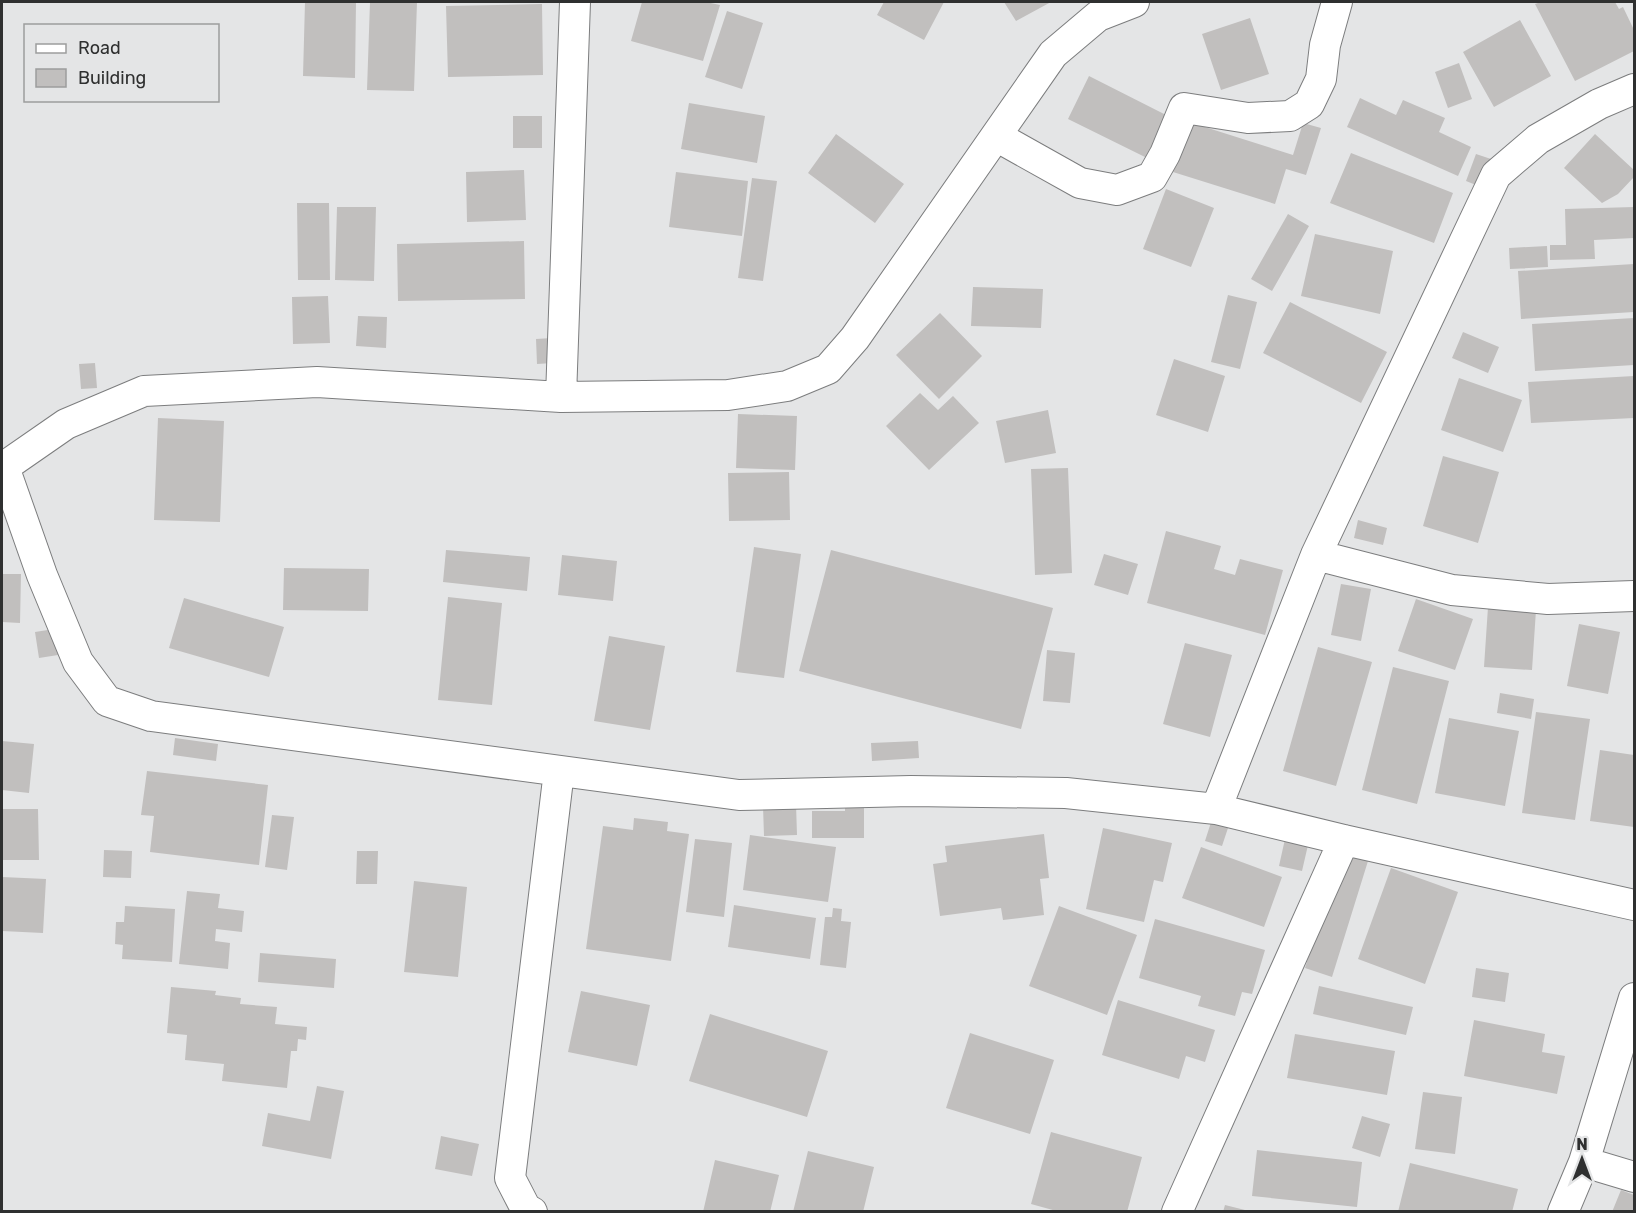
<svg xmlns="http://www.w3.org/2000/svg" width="1636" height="1213" viewBox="0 0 1636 1213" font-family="Rubik,sans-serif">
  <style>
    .building { fill: #c1bfbe }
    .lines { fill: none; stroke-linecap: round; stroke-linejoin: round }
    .minor-casing { stroke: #7c7d7e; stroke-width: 32 }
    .minor { stroke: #fff; stroke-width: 30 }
  </style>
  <rect width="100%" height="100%" fill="#e4e5e6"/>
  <path class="building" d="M305 2H356L355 78 303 76Z
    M370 2H417L414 91 367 90Z
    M642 2H706L720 5 703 61 631 41Z
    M884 2H944L924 40 877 15Z
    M1004 2H1051L1016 21Z
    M1541 2H1615L1619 9 1623 7 1634 30V51L1575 81 1535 4Z
    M542 4 543 75 448 77 446 6Z
    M727 11 763 23 742 89 705 77Z
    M1250 18 1269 74 1221 90 1202 34Z
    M1520 20 1551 76 1494 107 1463 52Z
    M1459 63 1472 99 1448 108 1435 72Z
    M1089 76 1168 116 1147 158 1068 119Z
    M1360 98 1396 115 1403 100 1445 118 1439 132 1471 147 1458 176 1347 127Z
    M689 103 765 116 757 163 681 149Z
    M513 116H542V148H513Z
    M1189 122 1293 155 1303 123 1321 128 1306 175 1286 169 1275 204 1173 172Z
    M836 134 904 184 875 223 808 173Z
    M1595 134 1634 170V177L1618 194 1602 203 1564 168Z
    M1351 153 1453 193 1434 243 1330 203Z
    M1476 154 1497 161 1486 189 1466 181Z
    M524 170 526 220 467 222 466 172Z
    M676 172 748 181 742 236 669 227Z
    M752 178 777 181 763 281 738 278Z
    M1166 189 1214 208 1191 267 1143 249Z
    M297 203H329L330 280H298Z
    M337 207H376L374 281 335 280Z
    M1634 207V238L1594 240 1595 259 1550 260V245H1566L1565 209Z
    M1288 214 1309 226 1272 291 1251 279Z
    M1315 234 1393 251 1380 314 1301 296Z
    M524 241 525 299 398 301 397 244Z
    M1547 246 1548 267 1510 269 1509 248Z
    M1634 264V312L1521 319 1518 271Z
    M973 287 1043 289 1041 328 971 326Z
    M1228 295 1257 302 1240 369 1211 362Z
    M328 296 330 343 293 344 292 297Z
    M1290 302 1387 352 1361 403 1263 353Z
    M940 313 982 356 939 399 896 355Z
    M358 316 387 317 386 348 356 346Z
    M1634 318V365L1535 371 1532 324Z
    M1463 332 1499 347 1488 373 1452 358Z
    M552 338 553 363 537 364 536 339Z
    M1174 359 1225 376 1208 432 1156 415Z
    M95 363 97 388 81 389 79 364Z
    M1634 376V418L1531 423 1528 382Z
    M1459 378 1522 400 1503 452 1441 430Z
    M920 393 938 410 953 396 979 423 929 470 886 426Z
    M1048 410 1056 453 1005 463 996 421Z
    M738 414 797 416 795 470 736 468Z
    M158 418 224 421 220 522 154 520Z
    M1443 456 1499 472 1478 543 1423 526Z
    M1068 468 1072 573 1035 575 1031 469Z
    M789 472 790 520 729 521 728 473Z
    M1358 520 1387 528 1383 545 1354 538Z
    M1166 531 1221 546 1214 569 1235 575 1240 559 1283 570 1265 635 1147 603Z
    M754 547 801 554 784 678 736 672Z
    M446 550 530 557 527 591 443 582Z
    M831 550 1053 608 1021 729 799 671Z
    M1104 554 1138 564 1128 595 1094 585Z
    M562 555 617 561 613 601 558 595Z
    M284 568 369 569 368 611 283 610Z
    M2 574H21L20 623 2 622Z
    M1341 584 1371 589 1361 641 1331 635Z
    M448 597 502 603 492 705 438 700Z
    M184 598 284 627 269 677 169 648Z
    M1416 599 1473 619 1455 670 1398 651Z
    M1488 607 1536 610 1532 670 1484 667Z
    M1579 624 1620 632 1608 694 1567 686Z
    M54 629 58 655 39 658 35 632Z
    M609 636 665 646 650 730 594 721Z
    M1185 643 1232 655 1210 737 1163 724Z
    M1318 647 1372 662 1336 786 1283 771Z
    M1047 650 1075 653 1070 703 1043 701Z
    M1393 667 1449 681 1417 804 1362 790Z
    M1500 693 1534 699 1531 719 1497 713Z
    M1536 712 1590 719 1575 820 1522 813Z
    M1449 718 1519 731 1505 806 1435 793Z
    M175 738 218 744 216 761 173 755Z
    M2 741 34 744 29 793 2 790Z
    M918 741 919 758 872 761 871 743Z
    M1600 750 1634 755V827L1590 821Z
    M147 771 268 785 259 865 150 852 154 816 141 815Z
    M845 803H864V838H812V811H845Z
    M796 804 797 835 764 836 763 806Z
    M2 809H38L39 860H2Z
    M272 815 294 817 287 870 265 867Z
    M1213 816 1230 822 1222 846 1205 841Z
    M634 818 668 822 667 831 689 834 671 961 586 949 603 826 633 830Z
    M1103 828 1172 843 1163 882 1154 880 1144 922 1086 909Z
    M1044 834 1049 878 1040 879 1044 915 1003 920 1001 908 940 916 933 864 947 862 945 846Z
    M750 835 836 847 828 902 743 890Z
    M695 839 732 843 724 917 686 912Z
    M1285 839 1308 845 1302 871 1279 866Z
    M1201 847 1282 877 1264 927 1182 898Z
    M104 850 132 851 131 878 103 877Z
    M357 851H378L377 884H356Z
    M1348 854 1368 861 1332 977 1305 968 1333 879Z
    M1391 868 1458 892 1425 984 1358 959Z
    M2 877 46 879 43 933 2 931Z
    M414 881 467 887 458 977 404 972Z
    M187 891 220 894 218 908 244 911 242 932 216 929 215 941 230 943 228 969 179 964Z
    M734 905 816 918 810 959 728 947Z
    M125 906 175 909 172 962 122 959 123 945 115 944 116 922H124Z
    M1059 906 1137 935 1107 1015 1029 986Z
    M833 908 842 909 841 921 851 922 846 968 820 965 825 917H832Z
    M1155 919 1265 950 1252 994 1242 992 1235 1016 1198 1006 1201 996 1139 978Z
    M260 953 336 959 334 988 258 982Z
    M1476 968 1509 973 1505 1002 1472 997Z
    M1319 986 1413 1007 1406 1035 1313 1014Z
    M171 987 216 991 215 995 241 998 240 1004 277 1007 275 1024 307 1027 306 1040 298 1039 297 1051H291L287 1088 222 1081 224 1064 185 1060 187 1035 167 1033Z
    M581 991 650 1005 637 1066 568 1052Z
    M1118 1000 1215 1030 1205 1062 1186 1056 1179 1079 1102 1055Z
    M710 1014 828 1051 807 1117 689 1081Z
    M1474 1020 1545 1034 1542 1052 1565 1056 1557 1094 1464 1076Z
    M970 1033 1054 1060 1030 1134 946 1108Z
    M1295 1034 1395 1051 1387 1095 1287 1078Z
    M317 1086 344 1091 331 1159 262 1146 268 1113 310 1121Z
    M1423 1092 1462 1097 1455 1154 1415 1149Z
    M1362 1116 1390 1124 1380 1157 1352 1148Z
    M1051 1132 1142 1157 1127 1212H1060L1031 1204Z
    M441 1136 479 1144 472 1176 435 1169Z
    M1257 1150 1362 1162 1357 1207 1252 1196Z
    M808 1151 874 1167 863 1212H793Z
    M715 1160 779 1175 770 1212H703Z
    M1410 1163 1518 1189 1512 1212H1398Z
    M1621 1190 1634 1195V1212H1612Z
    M1225 1205 1249 1211V1212H1223Z"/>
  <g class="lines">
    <g class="minor-casing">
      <path id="minor" d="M996 136 1080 183 1117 190 1152 177 1165 154 1184 108 1248 118 1290 116 1309 104 1321 79 1325 45 1337 2
        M561 397 575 2
        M2 466 4 467 42 575 78 662 107 701 151 716 739 795 911 791 1066 793 1216 809 1344 840 1634 905
        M4 467 66 424 144 391 317 382 561 397 728 395 787 386 828 369 855 338 1053 54 1098 16 1134 2
        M1316 555 1452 590 1548 599 1634 596
        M1216 809 1316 555 1496 175 1538 139 1599 104 1634 89
        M1584 1162 1634 1177
        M532 1212 526 1209 510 1178 559 771
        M1177 1212 1344 840
        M1563 1212 1584 1162 1634 998"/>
    </g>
    <use href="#minor" class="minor"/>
  </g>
  <rect width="1636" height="1213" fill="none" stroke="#2f3030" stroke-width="6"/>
  <rect x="24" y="24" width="195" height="78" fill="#e4e5e6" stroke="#9c9d9d" stroke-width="1.5"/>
  <rect x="36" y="44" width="30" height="9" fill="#ffffff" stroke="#9c9d9d" stroke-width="1.5"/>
  <text x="78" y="54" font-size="18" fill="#2f3030">Road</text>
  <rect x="36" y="69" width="30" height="18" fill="#c1bfbe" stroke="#9c9d9d" stroke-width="1.5"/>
  <text x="78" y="84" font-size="18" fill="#2f3030">Building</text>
  <g transform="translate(1582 1159)" stroke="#e4e5e6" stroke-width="4.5" paint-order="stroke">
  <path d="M0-4.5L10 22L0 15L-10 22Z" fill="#2f3030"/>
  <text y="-9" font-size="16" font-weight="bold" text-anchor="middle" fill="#2f3030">N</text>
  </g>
</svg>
